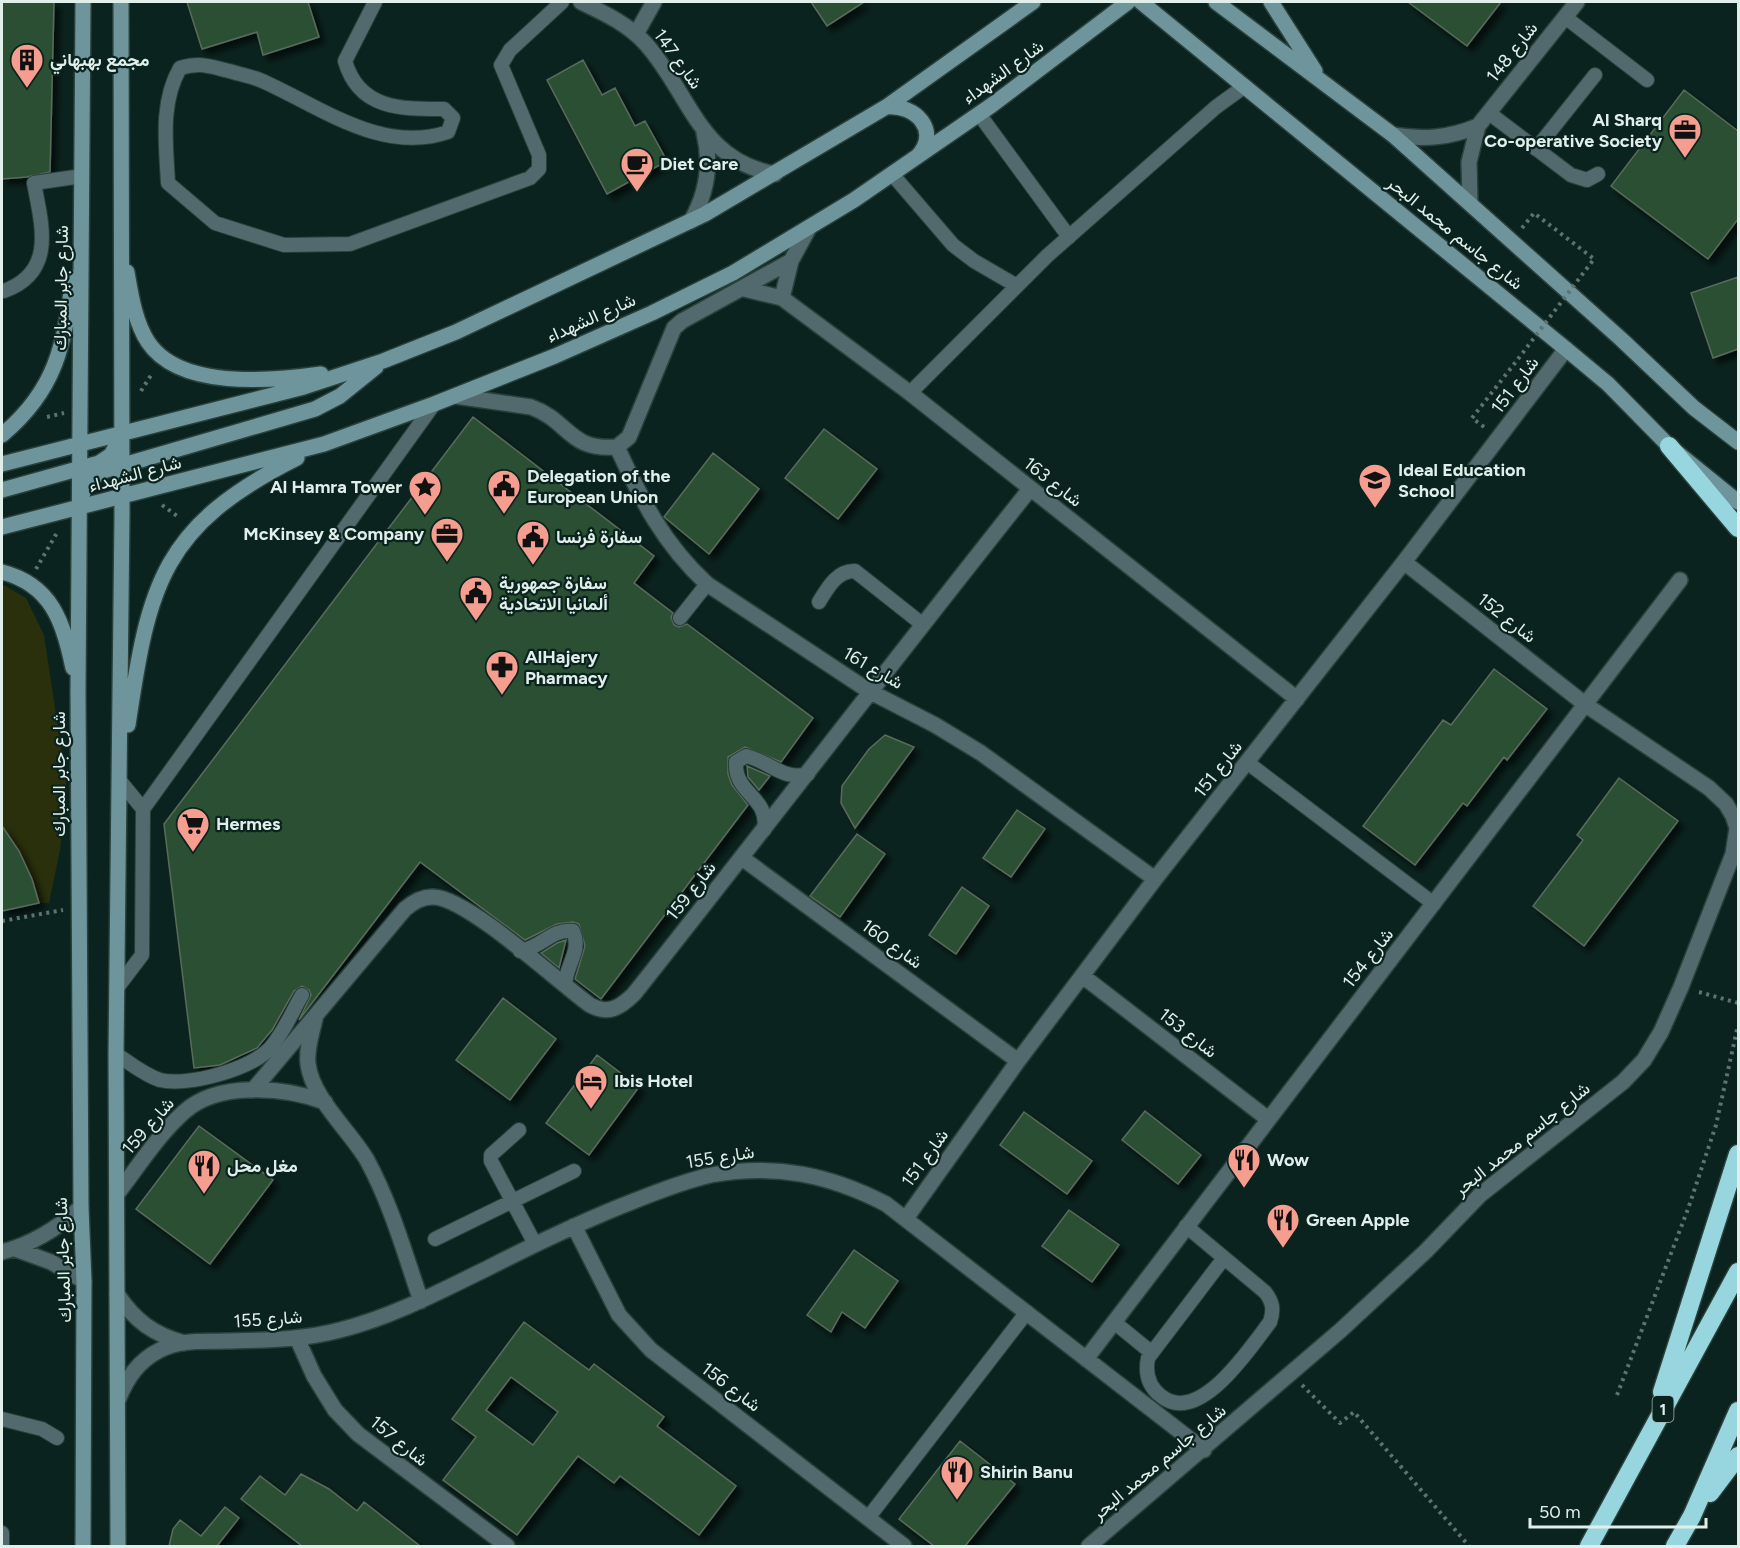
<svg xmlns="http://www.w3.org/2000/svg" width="1740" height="1548" viewBox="0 0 1740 1548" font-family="Figtree,Vazirmatn,sans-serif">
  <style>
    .green { fill: #29300b }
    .building { fill: #2c4f32; stroke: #5a6b5d; stroke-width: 1.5; fill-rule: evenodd; filter: url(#shadow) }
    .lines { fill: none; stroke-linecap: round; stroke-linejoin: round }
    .service-casing { stroke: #29403b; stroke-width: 16 }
    .minor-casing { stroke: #29403b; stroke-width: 18 }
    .secondary-casing { stroke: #29403b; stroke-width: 18 }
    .motorway-casing { stroke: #29403b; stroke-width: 21 }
    .path { stroke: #5e726e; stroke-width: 4; stroke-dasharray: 3 4.5; stroke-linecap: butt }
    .service { stroke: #526a6d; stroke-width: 14 }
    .minor { stroke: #526a6d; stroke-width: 15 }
    .secondary { stroke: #6e959b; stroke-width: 15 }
    .motorway { stroke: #98d6df; stroke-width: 18 }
    .path-bridge { stroke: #5e726e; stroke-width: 4; stroke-dasharray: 3 4.5; stroke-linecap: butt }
    .labels { text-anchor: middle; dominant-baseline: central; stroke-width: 4.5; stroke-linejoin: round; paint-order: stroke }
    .shield { fill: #0b231e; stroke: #a1b2ae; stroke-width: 1.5 }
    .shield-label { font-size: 16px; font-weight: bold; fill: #e1efeb }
    .street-label { font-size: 18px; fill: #e1efeb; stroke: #0b231e }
    .poi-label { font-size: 18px; font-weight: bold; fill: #e1efeb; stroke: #0b231e; text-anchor: start }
  </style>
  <defs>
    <filter id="shadow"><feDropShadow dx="5.5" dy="5.5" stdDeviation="3" flood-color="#0009"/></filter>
  </defs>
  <rect width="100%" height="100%" fill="#0b231e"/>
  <path class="green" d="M2 584 26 598 44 635 67 788 60 850 49 903H39C32 879 24 858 9 837L2 838Z"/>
  <path class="building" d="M2 2H54L50 172 27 177 2 179Z
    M187 2H308L319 37 263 55 257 32 202 49Z
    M811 2H864L827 26Z
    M1408 2H1501L1467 46Z
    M583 60 602 95 615 88 635 126 645 121 667 161 607 194 547 80Z
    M1684 90 1738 131V219L1708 259 1611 186Z
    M1738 277V349L1713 358 1691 293Z
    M473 417 654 556 634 583 673 613 671 617 674 625 679 627 687 624 813 718 781 762 745 747 728 757V774L732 785 748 805 601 999 575 979 585 946 579 924 573 922 557 924 525 940 420 862 299 1020 311 995 309 990 302 986 294 991 272 1030 257 1048 220 1065 194 1068 164 824Z
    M824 429 877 469 838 519 785 478Z
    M713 453 759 489 709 554 664 517Z
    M1494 669 1547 709 1507 760 1504 757 1467 806 1463 803 1415 865 1363 826 1443 720 1451 725Z
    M885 735 914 747 855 828 841 803 842 786 869 749Z
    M747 766 770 776 759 790 748 777Z
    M1619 778 1678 821 1584 946 1533 906 1583 840 1577 835Z
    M1017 810 1045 829 1011 877 983 858Z
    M2 826 19 851 32 879 39 903 2 911Z
    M857 834 885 854 840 917 810 896Z
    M962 887 989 906 956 954 929 935Z
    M566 940 559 968 541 953 557 943Z
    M503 998 556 1039 510 1100 456 1060Z
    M597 1055 639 1087 589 1155 546 1123Z
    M1145 1111 1201 1155 1178 1184 1122 1140Z
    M1024 1112 1092 1161 1067 1194 1000 1145Z
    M199 1126 273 1180 210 1264 136 1209Z
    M1069 1210 1119 1245 1092 1282 1042 1246Z
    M854 1250 898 1281 865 1328 842 1312 831 1332 807 1315Z
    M524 1322 589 1370 594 1364 664 1417 657 1426 736 1486 699 1535 620 1476 614 1483 578 1456 517 1535 443 1480 476 1437 452 1419ZM511 1377 558 1412 533 1445 486 1410Z
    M960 1441 1015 1484 965 1546H934L899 1519Z
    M301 1474 329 1489 357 1511 364 1502 420 1546H302L241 1499 260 1476 285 1495Z
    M225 1507 239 1518 217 1546H169L173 1529 180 1520 201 1536Z"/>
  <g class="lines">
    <g class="service-casing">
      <path id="service" d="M375 2 345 61C359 110 402 109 444 109L453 118 448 132C381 155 318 105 260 80 250 76 239 74 229 71 209 66 200 62 180 68 160 103 166 144 168 183L215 223 284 245 350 244 530 178 539 169V155L501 65 510 50 562 2
        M1565 17 1647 80
        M1489 113 1571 175 1587 180 1598 174
        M979 114 1069 237
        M1536 149 1595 75
        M892 174 953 245 974 261 1017 286
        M4 291C56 272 42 226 34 183L82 176
        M910 393 1047 256 1216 107 1245 86
        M819 602C827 589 837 570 855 571L922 624
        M680 618 707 584
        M1248 763 1434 904
        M120 781 143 809
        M764 830C770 796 734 795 736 762L746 756C769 761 783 781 808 774
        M520 951C541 948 552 928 573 931 582 951 566 964 565 985
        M117 988 142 955 143 809 434 404
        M116 1054C130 1063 144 1075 160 1080 187 1087 253 1069 271 1047 284 1032 292 1012 302 995
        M519 1130 491 1155V1161L535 1244
        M1186 1226 1265 1292C1273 1302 1274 1310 1270 1322 1250 1348 1199 1427 1161 1396 1148 1386 1145 1373 1148 1358L1224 1258
        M435 1239 574 1171
        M1114 1322 1152 1353
        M2 1419 42 1429 57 1438
        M868 1518 1027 1312
        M2 1533V1546"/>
    </g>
    <g class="minor-casing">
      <path id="minor" d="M581 2C604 13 628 24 646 44 691 95 699 160 775 174
        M636 34 654 2
        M1393 135C1423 140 1449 138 1478 126
        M1470 203 1469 162 1478 126 1577 2
        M691 221C707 193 712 165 704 133
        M744 289 782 298 910 393 1297 699
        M782 298 791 261 809 228
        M455 396 531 407C570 421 568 451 617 447L629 437 674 328 682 321 791 261
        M617 447C642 501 663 543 707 584L869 691 935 725 981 753 1155 879
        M742 858 1018 1061
        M1084 977 1268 1119
        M316 1015C313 1030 306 1048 308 1064 312 1098 350 1131 367 1160 391 1204 405 1254 421 1301
        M253 1090 405 909C413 902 422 896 434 897 469 899 557 981 590 1005 608 1015 620 1008 634 994 767 826 897 656 1030 489
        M117 1194C138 1167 158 1135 184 1112 218 1081 285 1087 325 1102
        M907 1217 1018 1061 1155 879 1404 562 1566 349
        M574 1226 619 1315 651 1350 904 1546
        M15 1249 51 1262 84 1281
        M2 1252C33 1244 57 1229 81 1207
        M117 1294C135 1321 153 1334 184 1343
        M297 1338 314 1376 335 1410 358 1434 507 1546
        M1086 1359 1680 580
        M118 1400C127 1378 138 1361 160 1350 180 1339 205 1342 227 1341 265 1340 303 1340 340 1330 392 1317 441 1291 490 1267 537 1243 585 1220 634 1201 659 1191 685 1181 711 1175 775 1163 830 1175 886 1204L1204 1450
        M1089 1546 1341 1330 1426 1251 1480 1195 1623 1082 1644 1060 1661 1032 1681 987 1733 854 1737 828 1733 816 1726 804 1709 788 1586 705 1404 562"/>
    </g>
    <g class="secondary-casing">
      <path id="secondary" d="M83 2 78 692 81 1207 84 1281 83 1546
        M1141 2 1566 349 1608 384 1669 446 1738 502
        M1216 2 1393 135 1621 339 1694 408 1738 442
        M1271 2 1315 71
        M886 107C916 104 941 131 917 157
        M127 272C131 295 135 322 148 342 180 390 272 381 321 374
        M2 435C56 390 64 346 73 278
        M2 464 304 387 383 361 456 332 705 214 886 107 1033 2
        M2 490 99 463 111 455 119 440
        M81 496 91 479 103 471 315 409 340 396 376 367
        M2 527 324 444 434 404 555 356 652 313 733 273 854 200 992 105 1128 2
        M2 572C52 585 63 622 73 668
        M128 725C149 583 162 526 297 458
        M118 1546 116 1054 122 514 121 2"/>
    </g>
    <g class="motorway-casing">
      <path id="motorway" d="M1669 446 1738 528
        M1662 1392 1738 1154
        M1710 1493 1738 1456
        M1589 1546 1738 1272
        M1675 1546 1692 1516 1738 1411"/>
    </g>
    <path class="path" d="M1522 228 1534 213 1594 259
      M141 391 153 372
      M47 417 64 413
      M1484 427 1472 418 1518 359
      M162 505 180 518
      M36 569 58 531
      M2 921 63 910
      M1699 992 1738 1003
      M1302 1385 1340 1423 1354 1412 1469 1546
      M1617 1395 1688 1209 1716 1125 1738 1025"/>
    <use href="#service" class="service"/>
    <use href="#minor" class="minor"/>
    <use href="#secondary" class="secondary"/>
    <use href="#motorway" class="motorway"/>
    <path class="path-bridge" d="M1518 359 1594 259"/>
  </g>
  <defs>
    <g id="building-pin" transform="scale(1.725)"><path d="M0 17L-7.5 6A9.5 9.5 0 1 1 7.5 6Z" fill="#f59d8e" stroke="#0b231e"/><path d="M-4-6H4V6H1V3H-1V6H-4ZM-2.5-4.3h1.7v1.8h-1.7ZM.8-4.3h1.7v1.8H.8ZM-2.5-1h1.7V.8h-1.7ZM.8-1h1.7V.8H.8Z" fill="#111"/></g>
    <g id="office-pin" transform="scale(1.725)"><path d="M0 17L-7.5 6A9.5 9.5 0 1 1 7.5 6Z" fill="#f59d8e" stroke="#0b231e"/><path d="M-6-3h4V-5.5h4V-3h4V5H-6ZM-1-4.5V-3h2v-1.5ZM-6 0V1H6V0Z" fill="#111"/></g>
    <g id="cafe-pin" transform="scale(1.725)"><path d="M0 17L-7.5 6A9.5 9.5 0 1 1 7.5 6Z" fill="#f59d8e" stroke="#0b231e"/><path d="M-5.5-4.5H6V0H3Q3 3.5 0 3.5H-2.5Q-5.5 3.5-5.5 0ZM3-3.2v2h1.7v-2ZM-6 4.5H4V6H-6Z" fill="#111"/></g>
    <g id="school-pin" transform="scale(1.725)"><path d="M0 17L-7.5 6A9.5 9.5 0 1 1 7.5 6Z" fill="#f59d8e" stroke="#0b231e"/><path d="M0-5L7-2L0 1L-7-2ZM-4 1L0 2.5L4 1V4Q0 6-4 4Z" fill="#111"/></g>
    <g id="civic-pin" transform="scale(1.725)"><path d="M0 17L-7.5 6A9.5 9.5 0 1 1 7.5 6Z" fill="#f59d8e" stroke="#0b231e"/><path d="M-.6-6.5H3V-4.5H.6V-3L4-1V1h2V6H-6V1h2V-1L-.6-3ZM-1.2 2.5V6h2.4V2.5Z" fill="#111"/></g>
    <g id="sight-pin" transform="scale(1.725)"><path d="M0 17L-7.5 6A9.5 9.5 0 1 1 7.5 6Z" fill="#f59d8e" stroke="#0b231e"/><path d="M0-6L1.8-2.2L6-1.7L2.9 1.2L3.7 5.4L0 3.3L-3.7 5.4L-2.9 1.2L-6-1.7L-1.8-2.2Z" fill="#111"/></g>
    <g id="pharmacy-pin" transform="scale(1.725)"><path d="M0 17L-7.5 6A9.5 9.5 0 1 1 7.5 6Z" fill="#f59d8e" stroke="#0b231e"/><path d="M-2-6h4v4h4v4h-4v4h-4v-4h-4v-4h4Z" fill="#111"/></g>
    <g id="supermarket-pin" transform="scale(1.725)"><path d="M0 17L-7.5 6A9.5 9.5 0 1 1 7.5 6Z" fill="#f59d8e" stroke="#0b231e"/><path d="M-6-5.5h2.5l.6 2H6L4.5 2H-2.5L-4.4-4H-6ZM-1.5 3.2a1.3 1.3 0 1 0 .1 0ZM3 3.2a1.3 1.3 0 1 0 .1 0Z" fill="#111"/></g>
    <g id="hotel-pin" transform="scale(1.725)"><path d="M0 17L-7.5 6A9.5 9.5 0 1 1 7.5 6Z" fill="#f59d8e" stroke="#0b231e"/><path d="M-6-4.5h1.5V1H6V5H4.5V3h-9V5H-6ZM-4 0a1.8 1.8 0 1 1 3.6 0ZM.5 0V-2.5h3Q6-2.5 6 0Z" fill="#111"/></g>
    <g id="restaurant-pin" transform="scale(1.725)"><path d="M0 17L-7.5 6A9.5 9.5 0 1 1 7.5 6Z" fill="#f59d8e" stroke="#0b231e"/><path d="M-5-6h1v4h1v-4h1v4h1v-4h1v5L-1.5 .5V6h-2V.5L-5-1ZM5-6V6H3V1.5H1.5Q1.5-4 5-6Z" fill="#111"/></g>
  </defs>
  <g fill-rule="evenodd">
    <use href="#building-pin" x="27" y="60"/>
    <use href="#office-pin" x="1685" y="130"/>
    <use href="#cafe-pin" x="637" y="164"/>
    <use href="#school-pin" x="1375" y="480"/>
    <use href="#civic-pin" x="504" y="486"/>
    <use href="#sight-pin" x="425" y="487"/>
    <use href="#office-pin" x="447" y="534"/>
    <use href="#civic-pin" x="533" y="537"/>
    <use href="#civic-pin" x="476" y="593"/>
    <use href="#pharmacy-pin" x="502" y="667"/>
    <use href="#supermarket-pin" x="193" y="824"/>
    <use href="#hotel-pin" x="591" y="1081"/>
    <use href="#restaurant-pin" x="1244" y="1160"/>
    <use href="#restaurant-pin" x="204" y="1166"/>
    <use href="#restaurant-pin" x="1283" y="1220"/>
    <use href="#restaurant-pin" x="957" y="1472"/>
  </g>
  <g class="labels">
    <rect class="shield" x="1652.5" y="1396" width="21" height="26" rx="4.5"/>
    <g class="shield-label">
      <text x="1663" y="1409">1</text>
    </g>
    <g class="street-label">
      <text transform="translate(1512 52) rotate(-52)">شارع 148</text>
      <text transform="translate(678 59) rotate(54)">شارع 147</text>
      <text transform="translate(1003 72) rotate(-36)">شارع الشهداء</text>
      <text transform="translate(1455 233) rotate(39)">شارع جاسم محمد البحر</text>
      <text transform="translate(61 288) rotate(-89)">شارع جابر المبارك</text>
      <text transform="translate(591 318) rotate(-24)">شارع الشهداء</text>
      <text transform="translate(1515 385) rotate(-53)">شارع 151</text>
      <text transform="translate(135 474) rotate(-15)">شارع الشهداء</text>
      <text transform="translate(1053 482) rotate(38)">شارع 163</text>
      <text transform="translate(1507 618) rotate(38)">شارع 152</text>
      <text transform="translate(873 668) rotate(30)">شارع 161</text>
      <text transform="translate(1218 769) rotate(-52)">شارع 151</text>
      <text transform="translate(59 774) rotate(-90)">شارع جابر المبارك</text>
      <text transform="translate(691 891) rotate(-52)">شارع 159</text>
      <text transform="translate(892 944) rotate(36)">شارع 160</text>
      <text transform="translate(1368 958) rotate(-52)">شارع 154</text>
      <text transform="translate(1188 1033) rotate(38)">شارع 153</text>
      <text transform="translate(148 1126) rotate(-49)">شارع 159</text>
      <text transform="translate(1522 1139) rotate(-39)">شارع جاسم محمد البحر</text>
      <text transform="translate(720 1157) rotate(-9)">شارع 155</text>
      <text transform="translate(925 1158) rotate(-54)">شارع 151</text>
      <text transform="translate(63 1260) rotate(-92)">شارع جابر المبارك</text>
      <text transform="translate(268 1319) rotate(-4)">شارع 155</text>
      <text transform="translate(731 1387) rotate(37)">شارع 156</text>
      <text transform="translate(399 1441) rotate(39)">شارع 157</text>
      <text transform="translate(1159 1462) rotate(-40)">شارع جاسم محمد البحر</text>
    </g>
    <g class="poi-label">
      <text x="50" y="60">مجمع بهبهاني</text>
      <text x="1662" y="120" text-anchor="end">Al Sharq<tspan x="1662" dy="21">Co-operative Society</tspan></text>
      <text x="660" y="164">Diet Care</text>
      <text x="1398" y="470">Ideal Education<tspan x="1398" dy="21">School</tspan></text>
      <text x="527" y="476">Delegation of the<tspan x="527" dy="21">European Union</tspan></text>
      <text x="402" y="487" text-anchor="end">Al Hamra Tower</text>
      <text x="424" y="534" text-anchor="end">McKinsey &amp; Company</text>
      <text x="556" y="537">سفارة فرنسا</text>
      <text x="499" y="583">سفارة جمهورية<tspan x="499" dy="21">ألمانيا الاتحادية</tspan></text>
      <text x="525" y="657">AlHajery<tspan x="525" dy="21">Pharmacy</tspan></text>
      <text x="216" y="824">Hermes</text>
      <text x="614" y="1081">Ibis Hotel</text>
      <text x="1267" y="1160">Wow</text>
      <text x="227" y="1166">مغل محل</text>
      <text x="1306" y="1220">Green Apple</text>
      <text x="980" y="1472">Shirin Banu</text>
    </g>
  </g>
  <rect width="1740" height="1548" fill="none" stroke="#e1efeb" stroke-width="6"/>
  <path d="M1530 1518v9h176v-9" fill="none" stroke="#e1efeb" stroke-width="3"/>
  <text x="1539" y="1518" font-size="18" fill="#e1efeb" stroke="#0b231e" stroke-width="4.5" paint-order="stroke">50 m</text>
</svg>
